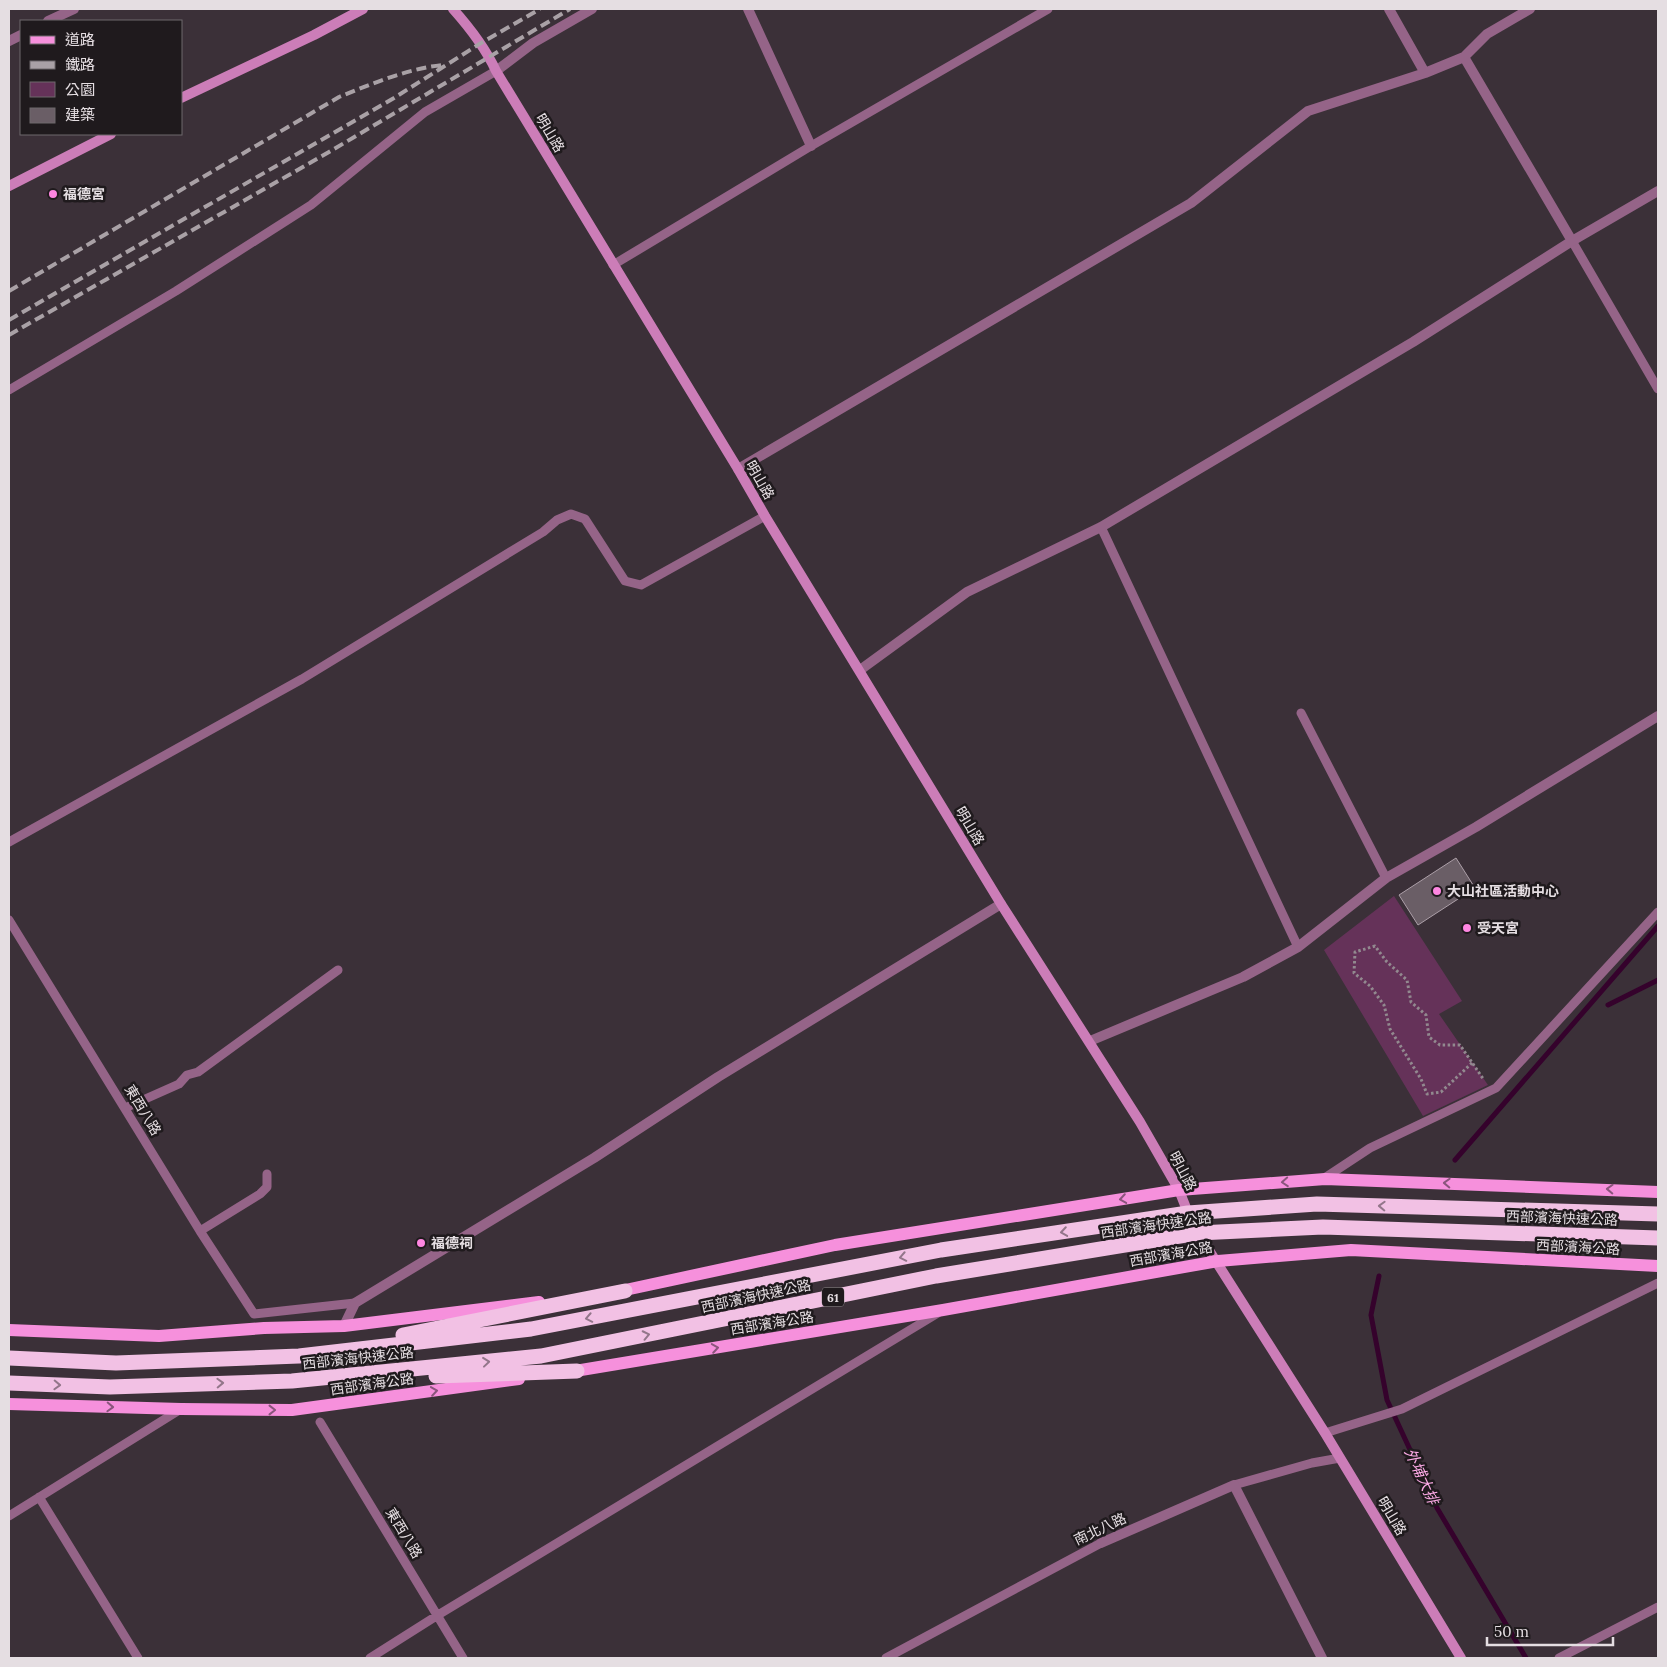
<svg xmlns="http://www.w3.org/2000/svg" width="1667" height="1667" viewBox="0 0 1667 1667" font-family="Lora,'Noto Sans TC',serif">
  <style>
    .green { fill: #653259 }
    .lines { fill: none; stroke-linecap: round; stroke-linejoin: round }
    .stream { stroke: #35022c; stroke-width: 5 }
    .building { fill: #6a5e66; stroke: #ac9fa8 }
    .path { stroke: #92898f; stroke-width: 3; stroke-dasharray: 2.5 2.5; stroke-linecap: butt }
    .lane { stroke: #956488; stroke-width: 9 }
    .street { stroke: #956488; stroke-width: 10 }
    .secondary { stroke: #cc7db8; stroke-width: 10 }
    .primary { stroke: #f690dc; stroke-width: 12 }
    .highway { stroke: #f2c1e4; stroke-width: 15 }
    .rail { stroke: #a9a1a6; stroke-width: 4; stroke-dasharray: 10 5; stroke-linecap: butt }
    .oneway { stroke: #8a557c }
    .oneway2 { stroke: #93768a }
    .poi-dot { fill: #fe86e1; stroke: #1f1a1d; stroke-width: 2 }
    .labels { text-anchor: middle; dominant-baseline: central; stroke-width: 5; stroke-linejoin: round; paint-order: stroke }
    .shield { fill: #1f1a1d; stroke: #aaa3a7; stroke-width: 1 }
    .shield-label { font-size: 12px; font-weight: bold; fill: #e5dee2 }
    .street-label { font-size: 14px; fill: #e5dee2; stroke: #1f1a1d }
    .poi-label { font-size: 14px; font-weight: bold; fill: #e5dee2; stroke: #1f1a1d; text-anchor: start }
    .water-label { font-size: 15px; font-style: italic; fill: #f9a8e3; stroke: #1f1a1d }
  </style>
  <rect width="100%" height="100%" fill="#3b3038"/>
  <path class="green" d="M1394 896 1462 1001 1439 1014 1488 1085 1423 1116 1324 950Z"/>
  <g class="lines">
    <path class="stream" d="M1608 1005 1658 980
      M1455 1160 1658 926
      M1379 1276 1371 1315 1387 1400 1437 1508 1526 1658"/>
  </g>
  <path class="building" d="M1456 858 1475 888 1418 925 1399 895Z"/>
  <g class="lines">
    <path class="path" d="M1472 1063 1441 1092 1427 1094 1421 1079 1390 1029 1384 1005 1370 986 1354 973 1355 952 1375 946 1387 962 1407 980 1411 1002 1426 1015 1429 1037 1440 1045H1460L1484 1080"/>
    <path class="lane" d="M1572 241 1658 389
      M613 265 811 146 1048 9
      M9 390 176 291 311 205 425 112 496 71
      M1101 527 1298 947
      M1301 713 1386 878
      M9 842 302 679 543 532 557 520 571 514 585 519 625 581 641 585 765 516
      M9 920 200 1231 254 1314 355 1303
      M125 1108 179 1084 187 1075 198 1072 338 970
      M1323 1179 1370 1148 1496 1088 1658 912
      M200 1231 260 1194 267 1187V1174
      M320 1422 463 1658
      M1325 1433 1402 1409 1658 1283
      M1234 1485 1312 1463 1340 1458
      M39 1497 138 1658
      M9 1516 181 1409
      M370 1658 438 1615 938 1313
      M886 1658 1101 1543
      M1559 1658 1658 1607"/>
    <path class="street" d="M748 9 811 146
      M1389 9 1425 73
      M48 21 74 9
      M9 41 21 35
      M1464 57 1572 241
      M496 71 533 43 592 9
      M738 469 1191 203 1308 111 1425 73 1464 57 1487 34 1530 9
      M860 670 967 592 1101 527 1413 342 1572 241 1658 191
      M1090 1041 1243 977 1298 947 1386 878 1476 827 1658 716
      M344 1326 355 1303 594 1158 718 1077 1001 904
      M1101 1543 1234 1485 1322 1658"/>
    <path class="secondary" d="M453 9C470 28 485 47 496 71L738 469 765 516 1001 904 1140 1122 1179 1190 1188 1213 1198 1233 1325 1433 1461 1658
      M181 98 314 35 363 9
      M9 186 111 134"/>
    <path class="primary" d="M616 1292 835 1245 1179 1190 1325 1179 1658 1192
      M9 1330 159 1336 264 1328 344 1326 539 1302
      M569 1372 943 1310 1218 1261 1351 1250 1658 1266
      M9 1404 181 1409 292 1410 519 1379"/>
    <path class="highway" d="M403 1335 625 1291
      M9 1358 116 1363 299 1356 531 1329 941 1250 1188 1213 1317 1204 1658 1214
      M436 1376 577 1371
      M9 1383 110 1387 292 1381 541 1356 936 1276 1198 1233 1323 1227 1658 1238"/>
    <path class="rail" d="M9 291 339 97C371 84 407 69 442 65
      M9 320 394 98 481 43 540 9
      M9 335 329 152 570 9"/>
  </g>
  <defs><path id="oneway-chevron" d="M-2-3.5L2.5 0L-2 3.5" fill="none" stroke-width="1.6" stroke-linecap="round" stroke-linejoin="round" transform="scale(1.25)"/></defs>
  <g class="oneway">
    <use href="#oneway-chevron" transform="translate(1285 1182) rotate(176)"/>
    <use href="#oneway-chevron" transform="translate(1447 1183) rotate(-178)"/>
    <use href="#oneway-chevron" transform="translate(1610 1189) rotate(-178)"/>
    <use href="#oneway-chevron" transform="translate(1123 1199) rotate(171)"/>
    <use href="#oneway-chevron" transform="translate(715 1348) rotate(-9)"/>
    <use href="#oneway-chevron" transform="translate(434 1391) rotate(-8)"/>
    <use href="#oneway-chevron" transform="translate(110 1407) rotate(2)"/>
    <use href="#oneway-chevron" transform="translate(272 1410)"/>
  </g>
  <g class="oneway2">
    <use href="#oneway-chevron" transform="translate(1382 1206) rotate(-178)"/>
    <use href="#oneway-chevron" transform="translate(1064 1232) rotate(171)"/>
    <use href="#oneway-chevron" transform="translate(903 1257) rotate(169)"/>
    <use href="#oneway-chevron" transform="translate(589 1318) rotate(169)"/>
    <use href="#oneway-chevron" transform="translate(646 1335) rotate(-12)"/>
    <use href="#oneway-chevron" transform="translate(486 1362) rotate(-6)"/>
    <use href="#oneway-chevron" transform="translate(220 1383) rotate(-2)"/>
    <use href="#oneway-chevron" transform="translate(57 1385) rotate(2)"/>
  </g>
  <g class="poi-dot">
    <circle cx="53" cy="194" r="5"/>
    <circle cx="1437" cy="891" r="5"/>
    <circle cx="1467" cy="928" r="5"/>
    <circle cx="421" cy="1243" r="5"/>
  </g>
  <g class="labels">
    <rect class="shield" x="822" y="1287.5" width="22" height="19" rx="4"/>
    <g class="shield-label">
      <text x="833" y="1297">61</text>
    </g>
    <g class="street-label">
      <text transform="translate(550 133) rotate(59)">明山路</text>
      <text transform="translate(760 480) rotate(60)">明山路</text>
      <text transform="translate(970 826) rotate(59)">明山路</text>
      <text transform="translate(143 1110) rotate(59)">東西八路</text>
      <text transform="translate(1183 1171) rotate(62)">明山路</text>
      <text transform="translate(1562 1218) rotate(2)">西部濱海快速公路</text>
      <text transform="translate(1156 1225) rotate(-8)">西部濱海快速公路</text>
      <text transform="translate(1578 1247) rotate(3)">西部濱海公路</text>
      <text transform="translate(1171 1254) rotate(-10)">西部濱海公路</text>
      <text transform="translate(756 1296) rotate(-12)">西部濱海快速公路</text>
      <text transform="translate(772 1323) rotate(-9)">西部濱海公路</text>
      <text transform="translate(358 1358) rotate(-6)">西部濱海快速公路</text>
      <text transform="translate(372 1384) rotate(-8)">西部濱海公路</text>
      <text transform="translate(1392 1516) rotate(59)">明山路</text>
      <text transform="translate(1100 1529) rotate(-25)">南北八路</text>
      <text transform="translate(404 1533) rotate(59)">東西八路</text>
    </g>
    <g class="poi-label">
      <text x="63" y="194">福德宮</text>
      <text x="1447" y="891">大山社區活動中心</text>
      <text x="1477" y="928">受天宮</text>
      <text x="431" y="1243">福德祠</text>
    </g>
    <g class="water-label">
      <text transform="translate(1422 1476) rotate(65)">外埔大排</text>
    </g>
  </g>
  <rect width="1667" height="1667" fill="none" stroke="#e5dee2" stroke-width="20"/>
  <rect x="20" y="20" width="162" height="115" fill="#1f1a1d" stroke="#6e686c"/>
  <rect x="30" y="36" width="25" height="8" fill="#f690dc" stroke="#6e686c"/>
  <text x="65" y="45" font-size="15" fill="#e5dee2">道路</text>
  <rect x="30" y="61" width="25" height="8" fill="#a9a1a6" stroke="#6e686c"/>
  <text x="65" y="70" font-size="15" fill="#e5dee2">鐵路</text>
  <rect x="30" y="82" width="25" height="15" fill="#653259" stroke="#6e686c"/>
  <text x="65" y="95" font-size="15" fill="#e5dee2">公園</text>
  <rect x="30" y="108" width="25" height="15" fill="#6a5e66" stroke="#6e686c"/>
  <text x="65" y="120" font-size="15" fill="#e5dee2">建築</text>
  <path d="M1487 1637v8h126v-8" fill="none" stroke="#e5dee2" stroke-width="2.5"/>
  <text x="1494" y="1637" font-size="15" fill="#e5dee2" stroke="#1f1a1d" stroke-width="4" paint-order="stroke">50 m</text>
</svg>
